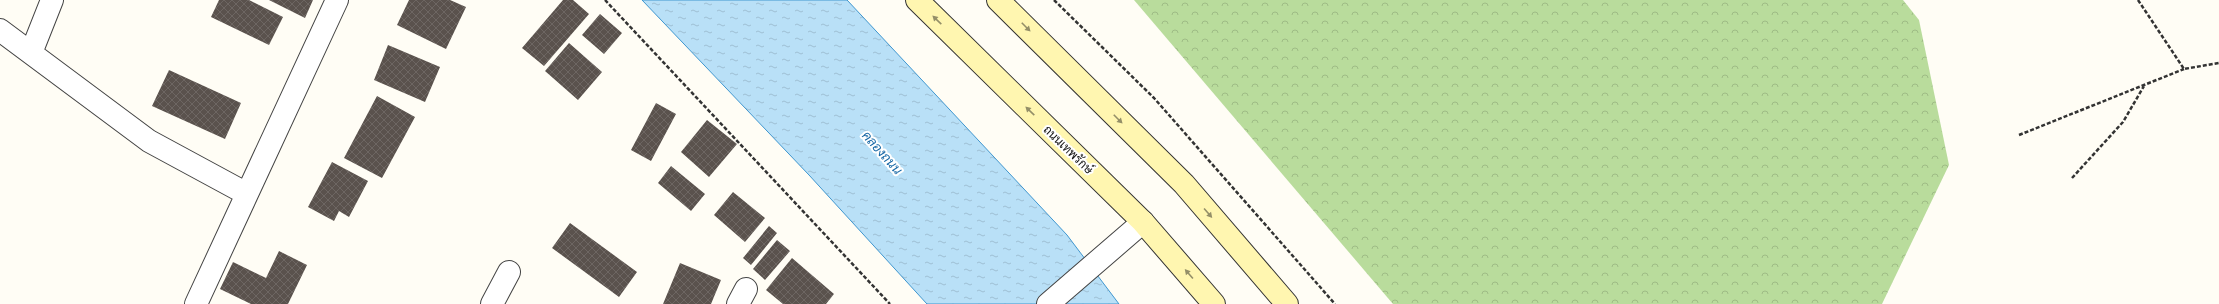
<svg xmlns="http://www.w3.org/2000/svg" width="2219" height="304" viewBox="0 0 2219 304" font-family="Literata,Sarabun,serif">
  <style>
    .forest { fill: url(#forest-crowns) }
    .water { fill: url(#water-ripples); stroke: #3f96cf }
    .building { fill: url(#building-cross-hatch) }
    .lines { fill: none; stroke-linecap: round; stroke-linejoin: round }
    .street-casing { stroke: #444; stroke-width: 24 }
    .secondary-casing { stroke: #333; stroke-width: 24 }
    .path { stroke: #333; stroke-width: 2.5; stroke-dasharray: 4 2; stroke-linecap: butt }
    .street { stroke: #fff; stroke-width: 22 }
    .secondary { stroke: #fff6b0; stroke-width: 22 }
    .oneway { fill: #948f68 }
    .labels { text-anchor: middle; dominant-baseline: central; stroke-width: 4; stroke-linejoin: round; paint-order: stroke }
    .street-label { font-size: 12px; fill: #111; stroke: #fff }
    .water-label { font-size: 13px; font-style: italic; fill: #1768a6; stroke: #fff }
  </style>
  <defs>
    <pattern id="forest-crowns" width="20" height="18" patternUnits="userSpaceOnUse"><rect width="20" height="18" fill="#b9dc9c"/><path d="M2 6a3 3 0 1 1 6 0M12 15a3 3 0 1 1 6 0" fill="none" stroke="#9ebc85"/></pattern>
    <pattern id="water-ripples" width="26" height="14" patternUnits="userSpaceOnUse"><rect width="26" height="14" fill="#b9e0f7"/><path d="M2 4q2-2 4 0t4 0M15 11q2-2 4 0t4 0" fill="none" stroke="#9ebfd3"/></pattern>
    <pattern id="building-cross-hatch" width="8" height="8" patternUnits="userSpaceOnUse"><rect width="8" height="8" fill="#5a524d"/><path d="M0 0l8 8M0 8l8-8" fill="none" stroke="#6d6662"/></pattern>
  </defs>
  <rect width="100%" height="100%" fill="#fffdf5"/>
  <path class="forest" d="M1134 0H1903L1919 20 1949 165 1882 304H1393Z"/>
  <path class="water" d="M642 0H847L1067 235 1119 304H927L809 175Z"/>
  <path class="building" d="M219 0H249L283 17 269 45 211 17Z
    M269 0H313L305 18Z
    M409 0H450L466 7 446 49 397 25Z
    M563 0H573L589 14 544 66 522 48Z
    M600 14 622 33 604 54 582 35Z
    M569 43 602 72 578 100 545 71Z
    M388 45 440 67 425 102 374 80Z
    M169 70 241 103 225 139 152 106Z
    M377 96 415 117 382 178 344 158Z
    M656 103 676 114 651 161 631 150Z
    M707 120 737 144 709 177 681 152Z
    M332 162 368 181 349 217 339 211 334 221 308 207Z
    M671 166 705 194 691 211 658 183Z
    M733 192 765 218 745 242 714 215Z
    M570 223 637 272 619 297 552 248Z
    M769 226 777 233 751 265 743 258Z
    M777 240 790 251 765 280 753 269Z
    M279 251 307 265 288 304H251L220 289 233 262 266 278Z
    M792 258 834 294 826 304H783L766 290Z
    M680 263 721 280 711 304H663Z"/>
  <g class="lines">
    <g class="street-casing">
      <path id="street" d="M0 30 149 141 247 194
        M31 53 52 0
        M196 304 337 0
        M492 304 509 272
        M738 304 746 289
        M1048 304 1143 222"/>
    </g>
    <g class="secondary-casing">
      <path id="secondary" d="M917 0 1143 222 1214 304
        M998 0 1184 184 1287 304"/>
    </g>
    <path class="path" d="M605 0 890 304
      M1054 0 1154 98 1335 304
      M2138 0 2184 69 2219 63
      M2019 135 2184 69
      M2072 178 2123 122 2144 86"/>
    <use href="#street" class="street"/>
    <use href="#secondary" class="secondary"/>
  </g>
  <defs><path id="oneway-solid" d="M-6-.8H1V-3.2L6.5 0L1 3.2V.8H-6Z"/></defs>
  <g class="oneway">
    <use href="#oneway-solid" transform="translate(937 20) rotate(-136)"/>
    <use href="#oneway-solid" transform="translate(1026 27) rotate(45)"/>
    <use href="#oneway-solid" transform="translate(1030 111) rotate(-136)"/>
    <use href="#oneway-solid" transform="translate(1118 119) rotate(45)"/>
    <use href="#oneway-solid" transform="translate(1208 213) rotate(49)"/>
    <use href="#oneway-solid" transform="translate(1189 274) rotate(-131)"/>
  </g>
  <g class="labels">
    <g class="street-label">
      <text transform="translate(1069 149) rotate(44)">ถนนเทพรักษ์</text>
    </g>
    <g class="water-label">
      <text transform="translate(883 152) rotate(48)">คลองถนน</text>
    </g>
  </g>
</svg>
